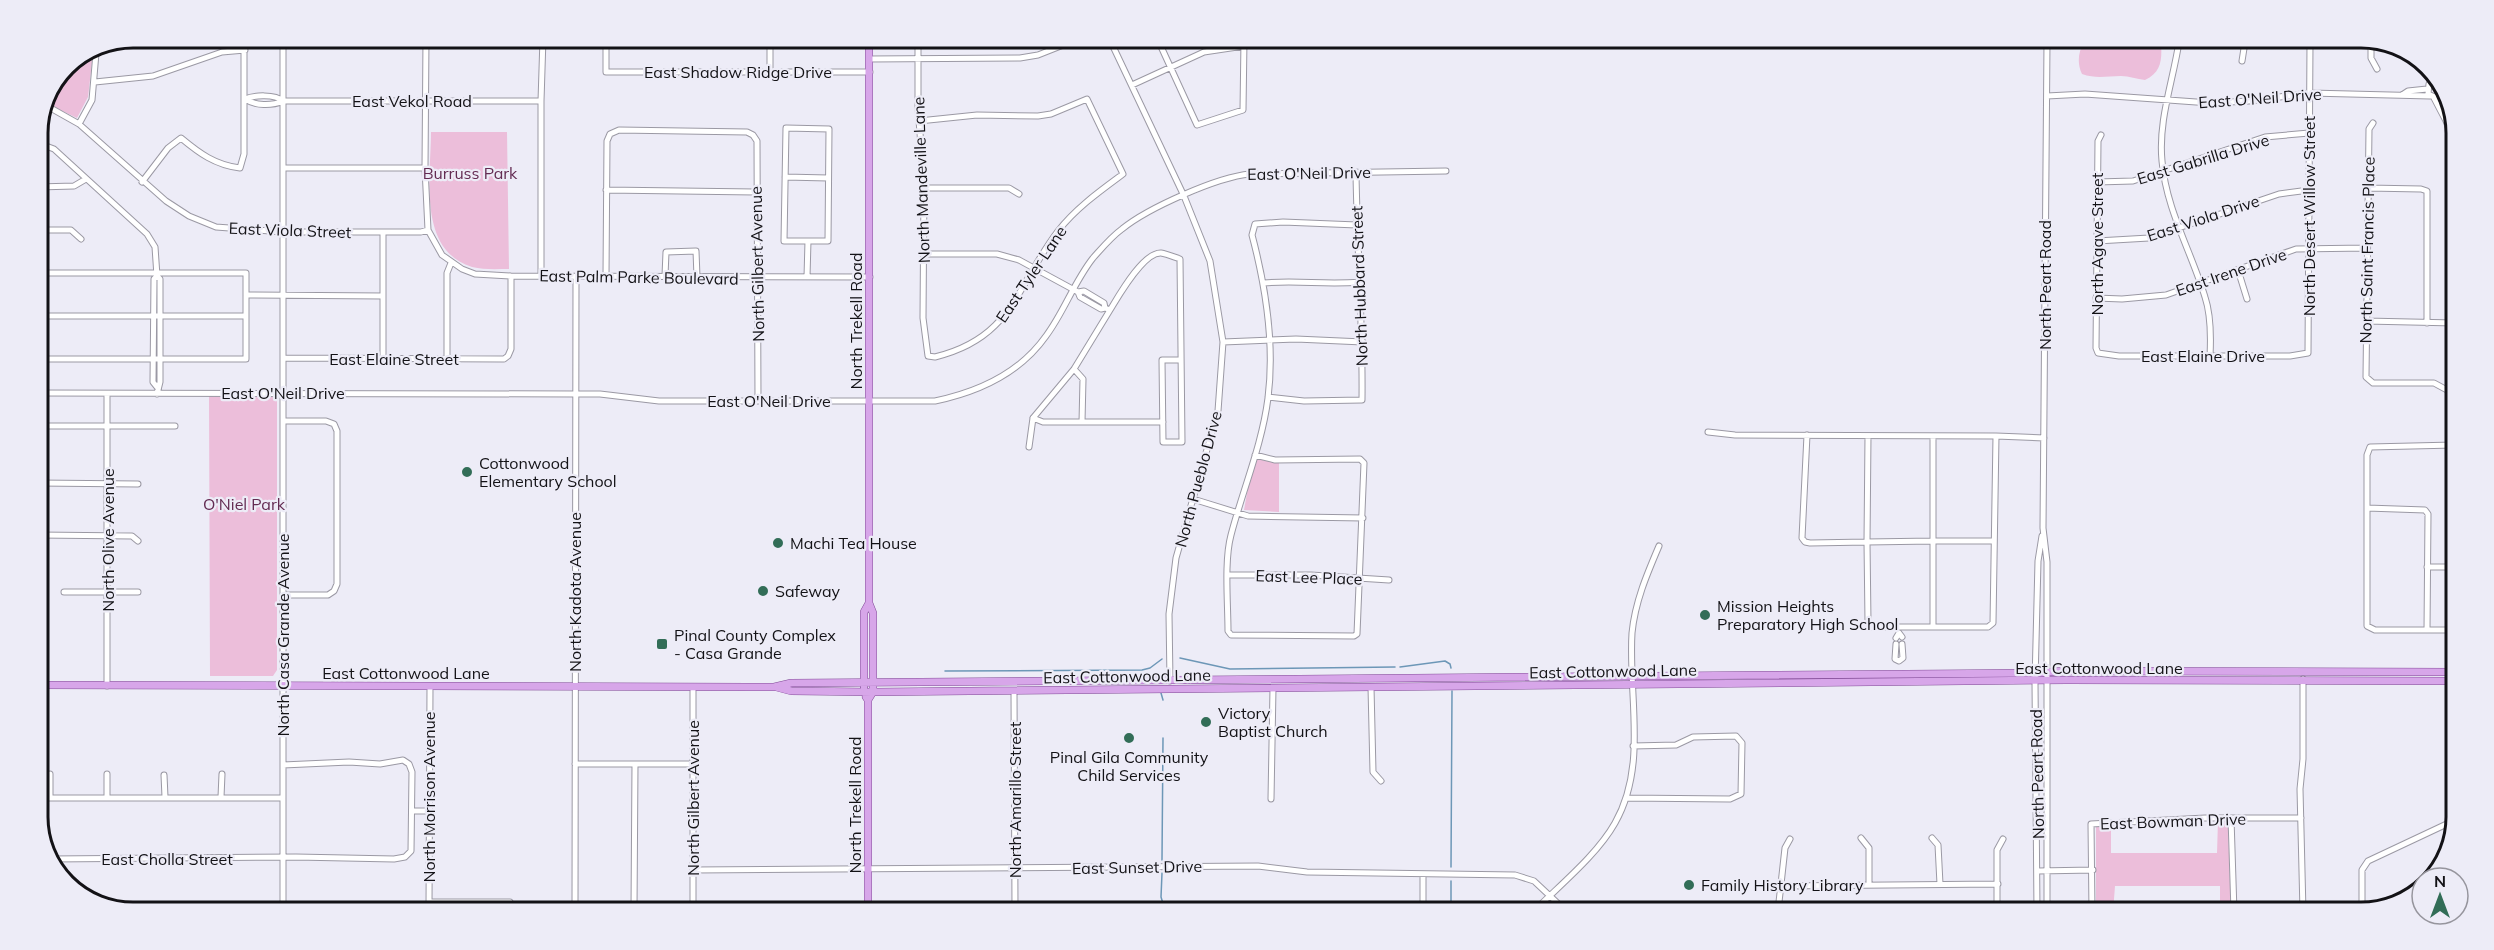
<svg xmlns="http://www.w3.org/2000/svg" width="2494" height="950" viewBox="0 0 2494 950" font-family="Mulish,sans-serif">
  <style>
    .green { fill: #ecbeda }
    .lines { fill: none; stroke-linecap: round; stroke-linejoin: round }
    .stream { stroke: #6d97b7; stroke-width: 1.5 }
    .minor-casing { stroke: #9b99a4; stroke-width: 7 }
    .major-casing { stroke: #814b96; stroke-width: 8 }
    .minor { stroke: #fff; stroke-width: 5 }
    .major { stroke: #d7a6e9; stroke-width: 7 }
    .poi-dot { fill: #326d57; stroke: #edecf7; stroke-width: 2 }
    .labels { text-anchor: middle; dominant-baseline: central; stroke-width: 4.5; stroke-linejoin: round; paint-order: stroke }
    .street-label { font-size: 16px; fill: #131216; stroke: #edecf7 }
    .park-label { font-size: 16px; fill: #632b52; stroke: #edecf7 }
    .poi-label { font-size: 16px; fill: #131216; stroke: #edecf7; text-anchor: start }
    .rim { fill: none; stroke: #131216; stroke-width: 3 }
  </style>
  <rect width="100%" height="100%" fill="#edecf7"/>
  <path class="green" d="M2084 42H2161C2162 59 2162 72 2145 80 2137 79 2129 76 2121 76 2107 76 2096 79 2082 74 2077 64 2078 52 2084 42Z
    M93 54 88 97 77 118 48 104 66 65Z
    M431 132H507L509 269C497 269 484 270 472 267 417 250 431 176 431 132Z
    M209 396 273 397 277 401V670L273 676H210Z
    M1257 459 1279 463V512L1244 510 1251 471Z
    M2218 821H2225L2228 825 2231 912H2220V886H2115L2113 912 2096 911V827L2111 826V853H2217Z"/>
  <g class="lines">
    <path class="stream" d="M1180 658 1230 669 1395 667
      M1400 667 1445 661 1450 664 1451 668
      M945 671 1142 670 1150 668 1162 659
      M1161 693 1163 700
      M1162 860 1163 738
      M1451 867 1452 691
      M1162 873 1161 897 1165 910
      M1451 881V910"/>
    <g class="minor-casing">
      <path id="minor" d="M426 38 425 168 428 230 442 255 462 269 475 274 511 276 870 277
        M606 39V72H870
        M918 39V107L924 185 923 318 928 356 935 357C1013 338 1016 286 1058 231 1076 208 1100 191 1123 174L1087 99 1051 114 1038 116 977 115 919 121
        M1110 40 1184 196 1210 261 1223 342 1218 411 1176 558 1169 614 1170 681
        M1158 40 1197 125 1243 110 1244 40
        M283 41 542 44
        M2179 42C2173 81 2158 121 2162 161 2166 209 2191 251 2205 297 2211 315 2211 337 2210 356
        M2371 43V58L2377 69
        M869 59 1020 58 1038 55 1076 40
        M2242 61 2245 42
        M770 72V39
        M95 82 153 76 222 52 245 50
        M2439 82 2434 81 2429 84 2428 94 2437 98 2443 93
        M1132 85 1204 52 1244 46
        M2443 94 2446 117
        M2402 95 2408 91 2427 89
        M2047 96 2085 94 2210 103 2249 101 2310 93 2430 96
        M2434 98 2446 121 2456 148
        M283 101C275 94 254 95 245 99 255 106 272 106 283 101H541
        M47 106 79 124 166 201 189 216 216 227 283 232H421L428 230
        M2373 123 2369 129 2366 377 2373 383H2434L2447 390
        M79 124 92 100 96 53
        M786 128 829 129 828 241H784Z
        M2101 135 2098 141 2096 348 2098 353 2119 356H2290L2308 353 2310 43
        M38 143 54 149 147 234 155 247 157 276 160 279V382L157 394
        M284 168H425
        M785 177 828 178
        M142 182 168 148 181 138C199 153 215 165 240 168L244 154V38
        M2097 182 2133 181 2265 137 2309 133
        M38 187 74 186 86 179
        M924 188H1009L1019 194
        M2368 188 2421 189 2427 191V323
        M606 190 755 192
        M38 230H71L81 239
        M2097 241 2149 238 2279 194 2309 190
        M924 254H997L1019 260 1078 292 1084 291 1104 303 1105 308 1101 309 1080 297 1078 292
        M2238 270 2247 299
        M38 273H246V359H38
        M541 275V101L543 38
        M157 276 154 279 153 382 157 387
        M606 276 607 141 610 134 619 130 747 132 753 135 757 141 758 401
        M665 276 666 252 696 251 697 277
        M807 277 808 241
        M1264 283C1296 280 1327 285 1359 282
        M246 295 383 296
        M2096 298 2122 299 2166 295 2296 249 2366 248
        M1105 308 1110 310C1118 297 1143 252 1161 253 1167 254 1174 257 1180 259L1182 442H1163L1162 360H1181
        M1110 310 1074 369 1033 418 1043 422H1163
        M38 316H246
        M2366 321 2455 323
        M1223 342 1296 339 1363 342
        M284 358 504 359 508 356 511 349V276
        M383 359V233
        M447 359V273L451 263
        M1074 369 1083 379 1082 422
        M38 393 576 394H600L659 401H935C978 392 1020 373 1046 336 1064 312 1074 282 1093 258 1102 248 1111 237 1122 229 1148 208 1217 177 1250 174L1446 171
        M1268 397 1304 401 1362 400C1363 324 1357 248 1356 172
        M38 426H175
        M1708 432 1735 435 1996 436 1993 623 1988 627H1933
        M1807 435 1802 538 1805 542 1810 543 1867 542 1868 436
        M1933 436V541H1994
        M1996 436 2044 438
        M1029 447 1033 418
        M1255 455 1275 460 1360 459 1364 463 1357 634 1354 636 1231 635 1228 631C1228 603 1224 561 1231 535 1243 489 1262 445 1268 398 1275 343 1266 288 1252 235L1255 224 1283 222 1357 225
        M38 483 138 484
        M1193 499 1248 516 1363 518
        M2367 508 2425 510 2428 514 2427 630
        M38 535 132 536 138 541
        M1933 541V627H1872L1868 622 1867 542Z
        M2427 567H2453
        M1228 575H1311L1389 580
        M64 592H138
        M283 595H328L334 591 337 584V431L334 424 326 421H284
        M2453 630H2375L2367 626V455L2370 447 2454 445
        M1896 638 1899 633 1902 637
        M1896 644 1895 659 1899 661 1903 658 1902 644
        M2303 679V759L2300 789 2303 912
        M107 686V394
        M693 687V909
        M1371 687 1373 772 1381 781
        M1014 691 1015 909
        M575 764H693
        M50 774V798
        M107 774V797
        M164 775 165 797
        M221 797 222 774
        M38 798H283
        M1626 798 1730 799 1741 794 1742 743 1736 736 1693 737 1676 745 1633 746
        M1271 799 1273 688
        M412 811H429
        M2231 818 2234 912
        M1861 838 1869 848V885
        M1932 838 1938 845 1940 884
        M51 859 296 857 394 859 405 857 411 851 412 772 409 764 403 760 380 764 349 762 283 765
        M694 870 1258 866 1307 872 1515 875 1534 881 1566 911
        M2038 871 2093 870
        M1423 874V910
        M1780 886 1998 884
        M429 902H510
        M283 908V38
        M429 908 430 686
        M575 908 576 276
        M634 909 635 764
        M1534 911C1560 885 1597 855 1615 823 1648 765 1628 696 1632 633 1635 602 1647 574 1659 546
        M1778 911 1785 848 1790 839
        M1997 912V850L2003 839
        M2037 912 2035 682 2038 561 2042 536
        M2047 912V562L2043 528 2047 42
        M2092 912 2091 824 2205 818H2301
        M2362 912V870L2368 861 2451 822"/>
    </g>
    <g class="major-casing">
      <path id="major" d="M38 685 749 687H774L791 683 2036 673 2064 671 2453 672
        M864 686V612L869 603
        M776 687 791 691 873 692 2067 680 2452 681
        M866 697 868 700V909
        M868 700 873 692V613L869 603V39"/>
    </g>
    <use href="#minor" class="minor"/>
    <use href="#major" class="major"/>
  </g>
  <g class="poi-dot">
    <circle cx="467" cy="472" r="6"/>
    <circle cx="778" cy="543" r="6"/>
    <circle cx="763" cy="591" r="6"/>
    <circle cx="1705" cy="615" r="6"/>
    <rect x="656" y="638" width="12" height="12" rx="3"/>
    <circle cx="1206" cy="722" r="6"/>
    <circle cx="1129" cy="738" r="6"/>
    <circle cx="1689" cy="885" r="6"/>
  </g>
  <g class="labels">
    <g class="street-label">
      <text x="738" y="72">East Shadow Ridge Drive</text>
      <text transform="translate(2260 98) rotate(-4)">East O'Neil Drive</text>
      <text x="412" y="101">East Vekol Road</text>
      <text transform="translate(2203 159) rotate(-17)">East Gabrilla Drive</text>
      <text transform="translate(1309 173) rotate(-1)">East O'Neil Drive</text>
      <text transform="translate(921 180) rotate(-92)">North Mandeville Lane</text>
      <text transform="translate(2309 216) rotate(-90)">North Desert Willow Street</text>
      <text transform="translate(2203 218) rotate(-18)">East Viola Drive</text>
      <text transform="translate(290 230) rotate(2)">East Viola Street</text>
      <text transform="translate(2097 244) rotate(-90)">North Agave Street</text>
      <text transform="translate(2367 250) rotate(-89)">North Saint Francis Place</text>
      <text transform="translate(757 264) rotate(-91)">North Gilbert Avenue</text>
      <text transform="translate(2231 272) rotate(-19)">East Irene Drive</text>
      <text transform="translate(1031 274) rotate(-56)">East Tyler Lane</text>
      <text transform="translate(639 277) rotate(1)">East Palm Parke Boulevard</text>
      <text transform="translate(2045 285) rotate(-90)">North Peart Road</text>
      <text transform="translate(1359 286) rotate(-92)">North Hubbard Street</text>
      <text transform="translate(856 321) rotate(-90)">North Trekell Road</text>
      <text x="2203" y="356">East Elaine Drive</text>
      <text x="394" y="359">East Elaine Street</text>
      <text x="283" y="393">East O'Neil Drive</text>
      <text x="769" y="401">East O'Neil Drive</text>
      <text transform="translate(1198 479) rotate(-75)">North Pueblo Drive</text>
      <text transform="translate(108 540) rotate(-90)">North Olive Avenue</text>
      <text transform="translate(1309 577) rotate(2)">East Lee Place</text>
      <text transform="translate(575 592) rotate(-90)">North Kadota Avenue</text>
      <text transform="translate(283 635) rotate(-90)">North Casa Grande Avenue</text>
      <text x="2099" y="668">East Cottonwood Lane</text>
      <text transform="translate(1613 671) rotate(-1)">East Cottonwood Lane</text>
      <text x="406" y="673">East Cottonwood Lane</text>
      <text transform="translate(1127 676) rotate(-1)">East Cottonwood Lane</text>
      <text transform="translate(2037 774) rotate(-91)">North Peart Road</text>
      <text transform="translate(429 797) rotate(-90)">North Morrison Avenue</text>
      <text transform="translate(693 798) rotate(-90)">North Gilbert Avenue</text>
      <text transform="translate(1015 800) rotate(-90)">North Amarillo Street</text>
      <text transform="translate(855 805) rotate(-90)">North Trekell Road</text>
      <text transform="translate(2173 821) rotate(-2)">East Bowman Drive</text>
      <text x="167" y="859">East Cholla Street</text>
      <text transform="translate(1137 867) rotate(-1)">East Sunset Drive</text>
    </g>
    <g class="park-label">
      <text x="470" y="173">Burruss Park</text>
      <text x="244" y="504">O'Niel Park</text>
    </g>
    <g class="poi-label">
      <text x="479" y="463">Cottonwood<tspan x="479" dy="18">Elementary School</tspan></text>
      <text x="790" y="543">Machi Tea House</text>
      <text x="775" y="591">Safeway</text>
      <text x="1717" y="606">Mission Heights<tspan x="1717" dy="18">Preparatory High School</tspan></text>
      <text x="674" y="635">Pinal County Complex<tspan x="674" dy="18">- Casa Grande</tspan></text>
      <text x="1218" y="713">Victory<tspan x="1218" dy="18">Baptist Church</tspan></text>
      <text x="1129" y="757" text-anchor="middle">Pinal Gila Community<tspan x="1129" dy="18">Child Services</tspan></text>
      <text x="1701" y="885">Family History Library</text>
    </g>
  </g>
  <path d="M0 0H2494V950H0ZM133 48H2361A85 85 0 0 1 2446 133V817A85 85 0 0 1 2361 902H133A85 85 0 0 1 48 817V133A85 85 0 0 1 133 48Z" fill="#edecf7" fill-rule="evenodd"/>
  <path class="rim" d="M133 48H2361A85 85 0 0 1 2446 133V817A85 85 0 0 1 2361 902H133A85 85 0 0 1 48 817V133A85 85 0 0 1 133 48Z"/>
  <g transform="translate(2440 896)"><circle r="28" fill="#edecf7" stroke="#96959d" stroke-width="1.5"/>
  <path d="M0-4.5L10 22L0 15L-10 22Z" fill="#326d57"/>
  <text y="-9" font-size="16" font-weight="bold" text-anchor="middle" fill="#131216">N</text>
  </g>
</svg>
